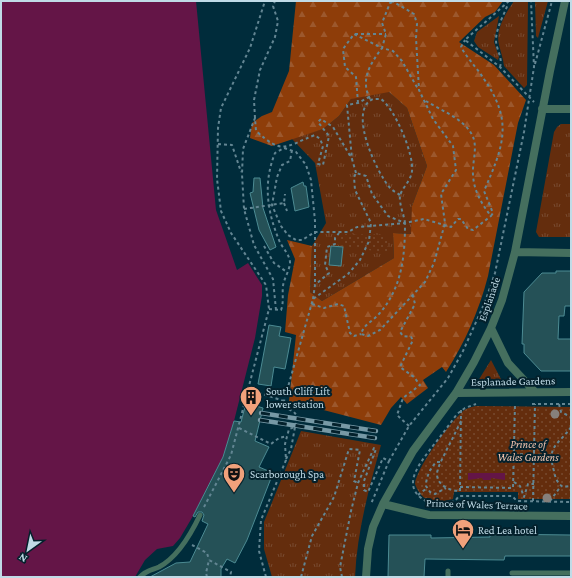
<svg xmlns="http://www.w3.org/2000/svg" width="572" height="578" viewBox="0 0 572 578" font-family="'Crimson Pro',serif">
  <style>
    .grass { fill: url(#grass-tufts) }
    .forest { fill: url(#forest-firs) }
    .park { fill: url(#park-dots) }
    .water { fill: #641547 }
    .building { fill: #255157; stroke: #4c8b93 }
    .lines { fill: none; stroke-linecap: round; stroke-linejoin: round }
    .path { stroke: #638693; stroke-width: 2; stroke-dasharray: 3 3; stroke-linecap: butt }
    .service { stroke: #456f5e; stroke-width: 5 }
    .minor { stroke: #456f5e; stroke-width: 8 }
    .rail-casing { stroke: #7799a6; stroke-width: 4.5 }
    .rail { stroke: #04212c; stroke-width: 3; stroke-dasharray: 9; stroke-linecap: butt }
    .tree { fill: #86807b }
    .labels { text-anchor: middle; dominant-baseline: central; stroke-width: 4; stroke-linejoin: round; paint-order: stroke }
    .street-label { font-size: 11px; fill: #c0dbe7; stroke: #04212c }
    .poi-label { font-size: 11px; fill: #c0dbe7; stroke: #04212c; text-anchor: start }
    .park-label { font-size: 11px; font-style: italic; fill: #f4c5af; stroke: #04212c }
  </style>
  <defs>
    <pattern id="grass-tufts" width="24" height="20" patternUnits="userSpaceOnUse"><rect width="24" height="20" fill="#642d0d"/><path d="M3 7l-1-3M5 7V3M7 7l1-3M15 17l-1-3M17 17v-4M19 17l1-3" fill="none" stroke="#784b30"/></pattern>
    <pattern id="forest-firs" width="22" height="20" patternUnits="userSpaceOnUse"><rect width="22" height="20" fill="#8e3d09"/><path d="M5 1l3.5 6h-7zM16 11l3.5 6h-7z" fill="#9c582d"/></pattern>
    <pattern id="park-dots" width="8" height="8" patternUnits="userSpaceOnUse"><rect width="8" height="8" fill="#642d0d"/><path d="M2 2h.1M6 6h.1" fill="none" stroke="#784b30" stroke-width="1.8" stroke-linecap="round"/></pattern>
  </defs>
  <rect width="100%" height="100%" fill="#002c3b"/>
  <path class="grass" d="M514 1H528L527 85 524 88 504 66C503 58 501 53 499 45 495 30 506 13 514 1Z
    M535 1H548L538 38 536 36Z
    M499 16 494 42 499 57 498 60 478 47 474 41 477 32Z
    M366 91 389 92 407 108 427 166 412 206V234L393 233 394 258 322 301 310 292 312 246 326 223 315 163 291 138 323 129 339 116 351 99Z
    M561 124H571V237H539L536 232 554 132 557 127Z
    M491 360 502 381H478Z
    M301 431 381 445C369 488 357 532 355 577H272L264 549V522Z"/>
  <path class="forest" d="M296 1H503L495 12 485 17 459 42 494 65 526 100 518 123 488 276C479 311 465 342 446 372L442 367 423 380 428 388 407 404 401 397 391 408 381 425 289 401 296 335 285 332 288 295 295 259 287 240 312 246 310 292 322 301 394 258 393 233 411 234 412 206 427 166 407 108 389 92 351 99 339 116 323 129 272 146 250 138 252 123 262 116 272 112 289 71Z"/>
  <path class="park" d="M342 234 387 235V253L338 245Z
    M476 406 571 407V499H518V492H454L453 499C436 503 422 504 415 484 416 469 448 425 460 414 464 409 470 407 476 406Z"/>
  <path class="water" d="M1 1H196L216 210 237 270 248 263 262 285V296L255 338 234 421 223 457 193 516 180 538 173 546 157 549 145 560 135 577H1Z
    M468 473H505V480L491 478V480H483L482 478 468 480Z"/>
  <path class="building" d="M254 178H260L263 208 276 247 270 250 259 230 250 193 253 192Z
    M303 182 304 186H306L309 207 295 211 291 188Z
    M331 246 343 247 341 266 329 265Z
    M556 271H571V306H565L564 316H559L558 339H571V371H541L524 353V344H522L524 292 542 273H556Z
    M269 325 281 327 279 336 291 338 285 369 274 367 271 386 258 384Z
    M246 403 263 408 255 441 269 447 259 467 273 473 247 540 235 563 227 559 221 569V577H150L176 563 190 562 208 524 202 521 204 515 202 512H198L195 517 193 516 223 457 234 421 241 422Z
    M490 534 571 535V556H505L504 560 425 559 424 577H388L389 535H431V538L490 537Z"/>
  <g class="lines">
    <path class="path" d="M509 1 465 40 500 67 534 102
      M355 34H386
      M535 64 552 1
      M500 67C503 57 496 50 496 40 496 28 504 15 508 4
      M370 99C360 80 370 64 382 48L393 51 402 61 418 89
      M426 101C440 110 462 118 471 133 479 145 472 161 473 175 474 191 481 203 491 216L493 213 484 191C503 147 514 122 484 79 477 68 467 58 461 47L465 40
      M358 103 356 77 345 67 343 49 354 34 382 48 386 34 382 23 390 3 393 2
      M255 118 254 100 260 70 275 37 278 21 273 6 275 1
      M218 144 232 145 241 172
      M292 150 290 161 282 165 277 177 272 205 281 226 288 235 296 240H302L315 232H348L357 227 405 223 424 219 451 227 458 219H461L468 229 473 230 491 216
      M356 173 352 159 347 105 358 103 369 97
      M400 195C397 193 393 191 390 188 377 173 347 110 373 99H381C395 109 414 154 412 171 411 181 401 189 400 196 399 204 404 215 405 223
      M284 203 287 211
      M244 209 284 203 285 194
      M264 246 274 263 287 272
      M313 299 315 285 329 273 325 265 327 247 335 244V238L339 233
      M312 304 324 308 338 304 344 306 350 333 354 336 361 334
      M269 309 281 310C284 303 282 294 283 286 284 278 290 270 290 262 289 253 282 248 279 240 267 211 263 183 275 153L284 148 296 152 306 165 311 180 315 221V285
      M276 310 273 279 254 245 244 209 242 174 243 149 255 118 256 131C283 155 284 147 315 135L320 139 323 146 318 164 323 165 329 136 318 122 321 119 333 127 352 159
      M247 389 284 401
      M532 404H571
      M559 404 561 412 571 417
      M461 421C456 431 452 440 447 449 444 456 440 462 438 469 433 483 448 491 460 491V487L461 410
      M409 426 397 415 403 398 420 385 414 377 400 367 413 340 411 337 403 336 400 332 415 304 413 296
      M571 427C559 445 546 445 554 471 555 477 557 483 563 487L571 486
      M239 428 271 444 279 438 287 436
      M514 454 551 455
      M286 459 291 449 295 427
      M389 461 409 426 448 378 463 351 485 302 495 273 524 132 534 67 531 1
      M440 462H436C430 469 426 477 426 486L430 492 435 494 446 488
      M514 482 520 486 524 497 528 484H534
      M460 487 513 488 515 404
      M418 495 427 488
      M533 501 535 404
      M550 501 561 486
      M432 504C398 490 417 467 432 447 441 436 449 425 457 414L465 408 476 404
      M445 504 455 501 459 496H512L517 501 571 502
      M204 507 231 455 269 309 266 285 231 233 221 211 217 179 218 128 221 108 250 48 265 1
      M192 545 207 553 209 560
      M207 577 206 573 209 560 231 572 230 577
      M266 577 259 551 261 520 286 460 285 444 289 429 295 427 297 416 294 412 285 407 284 401 313 299 348 274 360 260 369 241 371 223 355 190 354 177 356 173 366 176 372 194 388 216 405 223C405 256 402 288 379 314 372 322 364 324 361 334L368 336 380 330 425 282 434 263 445 223 441 194 456 170 453 146 433 119 419 90 416 38 417 24 414 14 392 1
      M301 577 312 536 334 497 349 449 360 450 354 481 358 483
      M342 577 340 567 351 511 358 483 374 448 376 449 364 481V490L368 492 383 458 389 461 371 504"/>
    <path class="service" d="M512 573H571
      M140 577C146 570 152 570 159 567 178 557 191 534 200 515
      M448 577V571"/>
    <path class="minor" d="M542 109H571
      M515 252 571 253
      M491 328 508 363 534 391
      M456 393 571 392
      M383 504 429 515 571 516
      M366 577 368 549 373 527 383 504 413 451 456 393 474 362 491 328 502 300 515 252 550 71 565 1"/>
    <g class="rail-casing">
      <path id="rail" d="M261 413 376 431
        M260 420 375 438"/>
    </g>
    <use href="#rail" class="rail"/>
  </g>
  <g class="tree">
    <circle cx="555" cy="414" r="4.5"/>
    <circle cx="547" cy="498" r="4.5"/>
  </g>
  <defs>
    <g id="building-pin" transform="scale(1.15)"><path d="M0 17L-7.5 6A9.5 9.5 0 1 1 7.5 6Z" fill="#f1a17b" stroke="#04212c"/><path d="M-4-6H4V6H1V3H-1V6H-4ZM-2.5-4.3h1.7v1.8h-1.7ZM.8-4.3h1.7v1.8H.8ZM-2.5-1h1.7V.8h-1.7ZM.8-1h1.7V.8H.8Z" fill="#111"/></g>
    <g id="theatre-pin" transform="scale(1.15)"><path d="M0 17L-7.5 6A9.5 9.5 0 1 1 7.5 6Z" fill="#f1a17b" stroke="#04212c"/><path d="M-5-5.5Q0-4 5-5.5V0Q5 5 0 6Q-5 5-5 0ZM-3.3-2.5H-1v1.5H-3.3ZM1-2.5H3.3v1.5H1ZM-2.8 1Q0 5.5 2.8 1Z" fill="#111"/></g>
    <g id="hotel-pin" transform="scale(1.15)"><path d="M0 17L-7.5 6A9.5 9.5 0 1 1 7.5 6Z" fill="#f1a17b" stroke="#04212c"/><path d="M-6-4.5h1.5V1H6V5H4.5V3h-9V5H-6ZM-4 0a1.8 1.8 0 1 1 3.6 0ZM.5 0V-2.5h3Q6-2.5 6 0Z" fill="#111"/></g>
  </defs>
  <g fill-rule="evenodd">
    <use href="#building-pin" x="251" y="397"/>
    <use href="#theatre-pin" x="234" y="474"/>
    <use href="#hotel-pin" x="463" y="530"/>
  </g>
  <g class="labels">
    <g class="street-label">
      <text transform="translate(489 299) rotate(-71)">Esplanade</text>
      <text transform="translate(513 381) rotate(-1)">Esplanade Gardens</text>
      <text transform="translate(477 504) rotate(2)">Prince of Wales Terrace</text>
    </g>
    <g class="poi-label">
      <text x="266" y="391">South Cliff Lift<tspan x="266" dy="13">lower station</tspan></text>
      <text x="250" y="474">Scarborough Spa</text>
      <text x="478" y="530">Red Lea hotel</text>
    </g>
    <g class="park-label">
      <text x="528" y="444">Prince of<tspan x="528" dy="13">Wales Gardens</tspan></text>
    </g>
  </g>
  <rect width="572" height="578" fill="none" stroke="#c0dbe7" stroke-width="4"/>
  <g transform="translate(28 550) rotate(213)" stroke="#04212c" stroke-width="3" paint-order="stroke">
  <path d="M0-3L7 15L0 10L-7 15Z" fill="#c0dbe7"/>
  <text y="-6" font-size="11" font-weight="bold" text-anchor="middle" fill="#c0dbe7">N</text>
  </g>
</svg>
